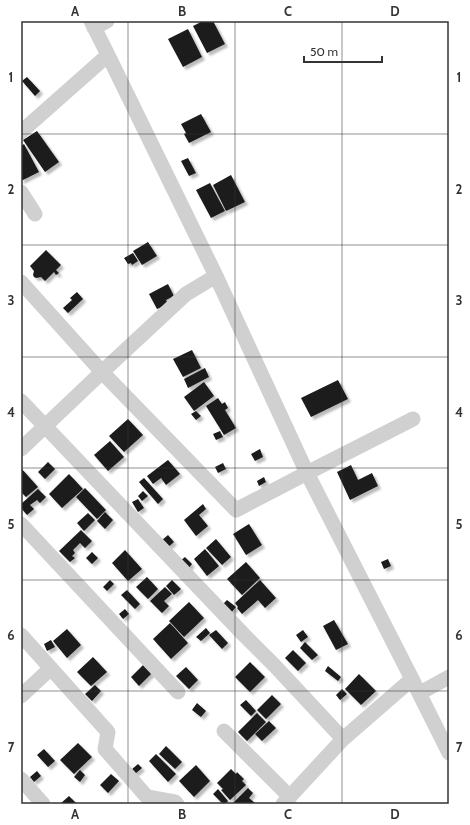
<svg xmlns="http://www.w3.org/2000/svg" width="470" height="825" viewBox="0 0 470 825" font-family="Cabin,sans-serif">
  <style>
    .building { fill: #1a1a1a; filter: url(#shadow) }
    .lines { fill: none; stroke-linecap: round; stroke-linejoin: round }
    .minor { stroke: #d0d0d0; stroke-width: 15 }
    .grid { fill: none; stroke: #333; stroke-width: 1; stroke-opacity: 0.55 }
    .neatline { fill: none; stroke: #333; stroke-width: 1.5 }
    .grid-label { font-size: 13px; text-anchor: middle; font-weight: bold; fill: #333 }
  </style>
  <defs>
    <filter id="shadow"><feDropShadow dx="3" dy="3" stdDeviation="1" flood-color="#0004"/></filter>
  </defs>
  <rect width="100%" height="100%" fill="#fff"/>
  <path class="building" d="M203 21H213L225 44 207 53 193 26Z
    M188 29 202 57 183 67 168 39Z
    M27 77 40 91 35 96 22 81Z
    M201 114 211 132 189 143 184 134 186 133 181 124Z
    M37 131 59 162 45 172 23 140Z
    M24 144 39 172 21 181V146Z
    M188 158 196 173 189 176 181 161Z
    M231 175 245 202 226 211 213 185Z
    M210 183 225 211 211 218 196 190Z
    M148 242 157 256 142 265 133 251Z
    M46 250 61 265 56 270 59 273 56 275 54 272 45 281 41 277 36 278 34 277 33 275 34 271 30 266Z
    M133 253 138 261 132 265 131 263 128 264 124 258Z
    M168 284 174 296 166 300 168 304 157 309 149 294Z
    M77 292 83 299 68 313 63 308 72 300 70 298Z
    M192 350 201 368 183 377 173 359Z
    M205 368 209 377 188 388 184 379Z
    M338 380 348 399 311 417 301 398Z
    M204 382 214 396 194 411 184 397Z
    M218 398 222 404 225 402 228 408 225 410 236 428 224 435 206 406Z
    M196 411 201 416 196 420 191 414Z
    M128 419 143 435 124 452 109 436Z
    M220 431 223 437 216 440 213 434Z
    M110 441 124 457 108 471 94 455Z
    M260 449 263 457 255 461 251 454Z
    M168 460 180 474 166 485 161 478 153 484 147 476Z
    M48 462 55 469 45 479 38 472Z
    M223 463 226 469 218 473 215 467Z
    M351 465 358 480 372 473 378 486 350 500 337 472Z
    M21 468 38 487 26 497 21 492Z
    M69 474 83 489 62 508 49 494Z
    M264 477 266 482 259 486 257 481Z
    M144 478 163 499 158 504 139 482Z
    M85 488 106 510 97 519 76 497Z
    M38 489 46 497 40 503 37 500 30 505 34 509 27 515 21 508V504Z
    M143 491 148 496 142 501 138 496Z
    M138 499 144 508 138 512 132 502Z
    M203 504 206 509 199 515 208 526 196 536 184 520Z
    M105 512 113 520 105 529 97 521Z
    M88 513 95 520 84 531 77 523Z
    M249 524 262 545 246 555 233 534Z
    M81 530 92 541 85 548 80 543 73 550 75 553 72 556 75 558 70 562 59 551Z
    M168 535 174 542 167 548 161 541Z
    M216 539 231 557 222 565 206 548Z
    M205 549 219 566 207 576 194 559Z
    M125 550 142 569 128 581 112 563Z
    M92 552 98 558 92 564 86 558Z
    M185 557 192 564 188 569 180 561Z
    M388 559 391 566 384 569 381 562Z
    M246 562 260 578 242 595 227 579Z
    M147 577 158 589 148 599 136 587Z
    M110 580 114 584 107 591 103 587Z
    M172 580 181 589 174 595 166 586Z
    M260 580 276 598 265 608 258 600 242 614 237 608 238 607 235 603Z
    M165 587 172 594 164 601 169 606 162 613 150 601Z
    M127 590 140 604 135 609 121 595Z
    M227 600 236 607 230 614 221 606Z
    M189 602 204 618 184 637 169 621Z
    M125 609 129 614 123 619 119 614Z
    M334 620 348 644 336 650 323 626Z
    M170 623 188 643 171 659 153 639Z
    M206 628 210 633 201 641 196 637Z
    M67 629 81 645 67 658 53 641Z
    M216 630 228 643 222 649 209 635Z
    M303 630 308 637 301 642 296 635Z
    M51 640 55 647 47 651 44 644Z
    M305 642 318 655 312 660 300 648Z
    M293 650 306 663 298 671 285 658Z
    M93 657 107 672 91 686 77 672Z
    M250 662 265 677 250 692 235 677Z
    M144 664 152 673 139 686 131 677Z
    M328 666 341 677 338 681 325 671Z
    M186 667 198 680 189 689 176 676Z
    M359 674 376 691 361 705 345 689Z
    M95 685 101 691 92 701 85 694Z
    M342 689 347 694 340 700 336 695Z
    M272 695 281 704 266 719 257 710Z
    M246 700 256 711 251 716 240 705Z
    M197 703 206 711 201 717 192 710Z
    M257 713 266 722 247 741 238 732Z
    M269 721 276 728 262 741 255 734Z
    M78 743 92 757 74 774 60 760Z
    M166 746 182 762 175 769 159 754Z
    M44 749 55 761 48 767 37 755Z
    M156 754 176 774 168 782 149 761Z
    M138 764 142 768 135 774 131 770Z
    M196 765 210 781 194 797 179 781Z
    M231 769 236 774 237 772 244 779 242 781 246 785 230 800 221 790 223 789 217 783Z
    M80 770 85 775 80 782 74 777Z
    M37 771 41 776 34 782 30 777Z
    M111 774 119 781 108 793 100 785Z
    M248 788 253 793 249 798 256 804H232Z
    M218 789 228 801 225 804H223L213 794Z
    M69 796 77 804H60Z"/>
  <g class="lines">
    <path class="minor" d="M91 21 108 55 216 276 307 473 412 679 449 753
      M94 28 107 21
      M21 132 108 55
      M21 192 35 214
      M21 282 102 372 236 510 307 473 413 419
      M21 401 244 635 275 666 343 739
      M21 449 102 372 186 294 216 276
      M21 524 178 692
      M21 635 108 732 105 749 147 797 175 802 177 804
      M420 693 449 677
      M21 696 51 668
      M224 731 290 797
      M21 779 43 804
      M283 804 343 739 412 679"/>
  </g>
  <path class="grid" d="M128 21V804M235 21V804M342 21V804M21 134H449M21 245H449M21 357H449M21 468H449M21 580H449M21 691H449"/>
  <rect width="470" height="825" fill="none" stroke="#ffffff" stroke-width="44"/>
  <path d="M304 56v6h78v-6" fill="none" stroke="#333333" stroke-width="2"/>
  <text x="310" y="56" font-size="12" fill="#333333" stroke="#ffffff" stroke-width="3" paint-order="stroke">50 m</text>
  <rect x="22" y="22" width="426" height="781" class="neatline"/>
  <g class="grid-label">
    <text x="75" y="16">A</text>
    <text x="182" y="16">B</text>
    <text x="288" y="16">C</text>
    <text x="395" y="16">D</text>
    <text x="11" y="82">1</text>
    <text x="459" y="82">1</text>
    <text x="11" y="194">2</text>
    <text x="459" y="194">2</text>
    <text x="11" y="305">3</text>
    <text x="459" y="305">3</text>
    <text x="11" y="417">4</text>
    <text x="459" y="417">4</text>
    <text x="11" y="529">5</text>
    <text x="459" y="529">5</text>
    <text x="11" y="640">6</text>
    <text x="459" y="640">6</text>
    <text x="11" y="752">7</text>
    <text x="459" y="752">7</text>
    <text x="75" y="819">A</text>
    <text x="182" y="819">B</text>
    <text x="288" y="819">C</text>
    <text x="395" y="819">D</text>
  </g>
</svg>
